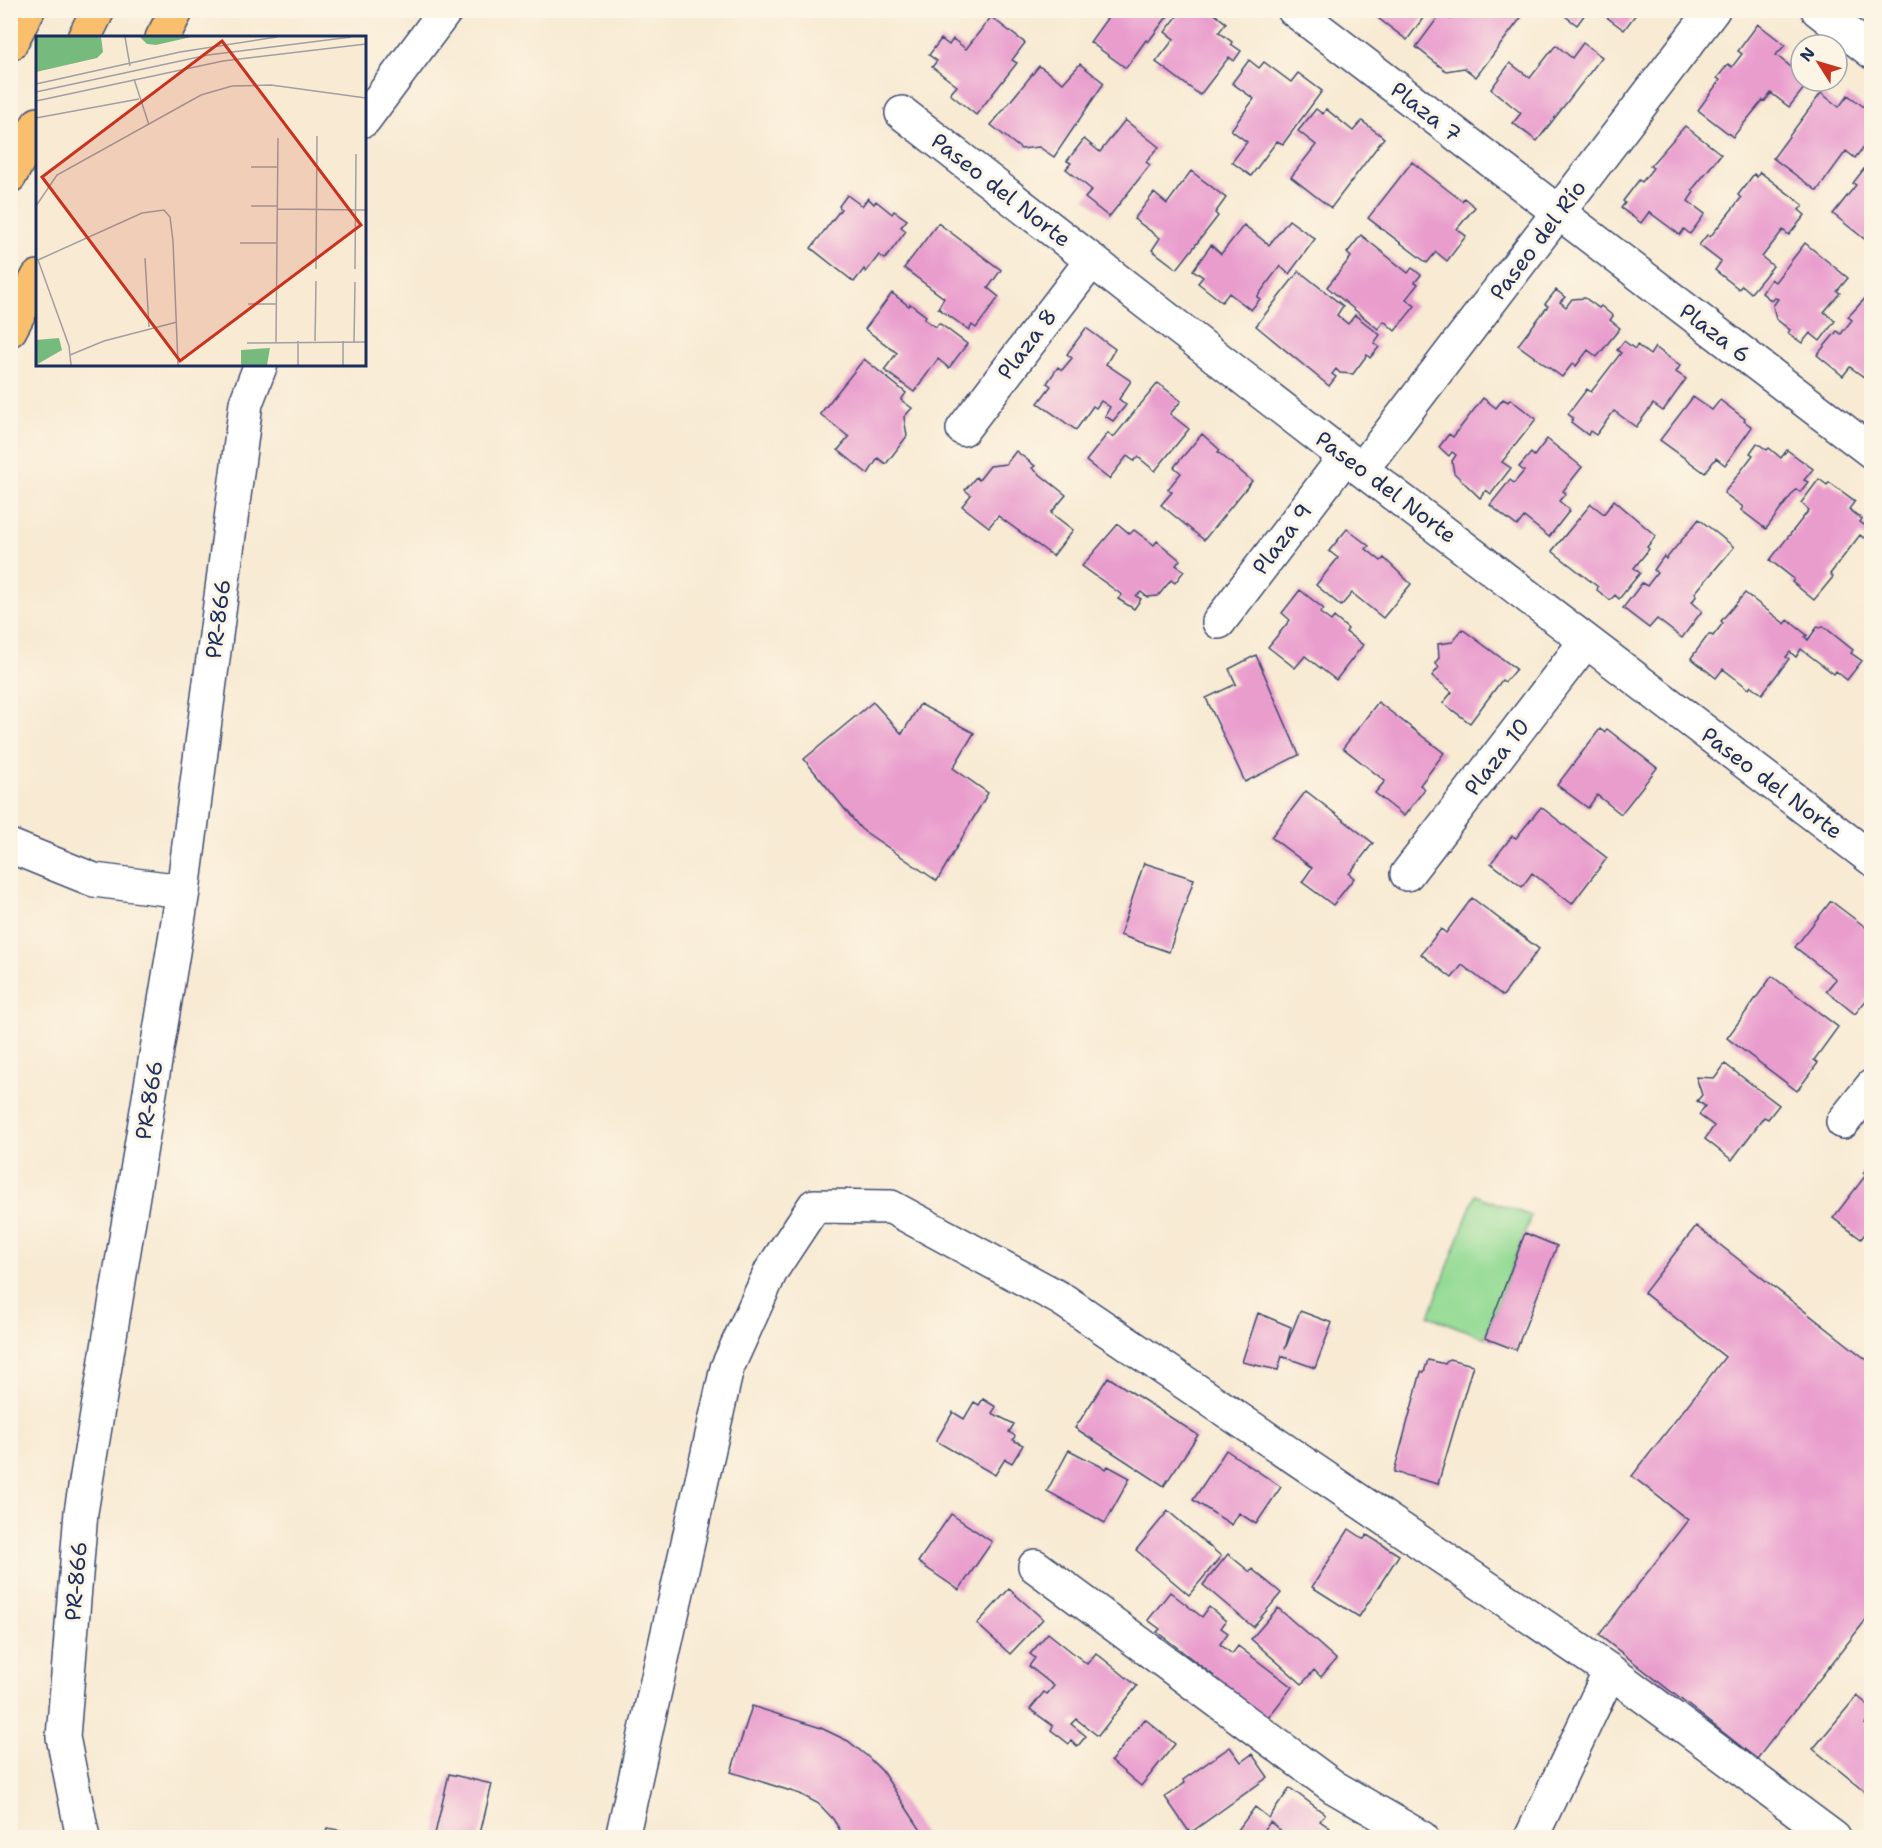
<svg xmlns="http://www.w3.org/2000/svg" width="1882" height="1848" viewBox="0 0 1882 1848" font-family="'Shantell Sans',sans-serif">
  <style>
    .green { fill: #93da93; stroke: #578478; stroke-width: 1.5 }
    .building { fill: #e99dcd }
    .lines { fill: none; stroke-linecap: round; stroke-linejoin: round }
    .minor-casing { stroke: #3c4b70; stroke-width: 36 }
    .tertiary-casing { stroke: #3c4b70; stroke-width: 36 }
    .motorway-casing { stroke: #3c4b70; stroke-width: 36 }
    .minor { stroke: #fff; stroke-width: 33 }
    .tertiary { stroke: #fff; stroke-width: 33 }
    .motorway { stroke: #f9bf6d; stroke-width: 33 }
    .labels { text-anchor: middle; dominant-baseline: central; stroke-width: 6; stroke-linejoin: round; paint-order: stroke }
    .street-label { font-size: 22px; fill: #1b2f5e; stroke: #fcf5e5 }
    .inset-road { fill: none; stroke: #a09fa4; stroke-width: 1.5 }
    .view { fill: #c8321e; fill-opacity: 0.15; stroke: #c8321e; stroke-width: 3 }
    .inset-edge { fill: none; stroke: #1b2f5e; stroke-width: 3 }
  </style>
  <rect width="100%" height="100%" fill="#fcf5e5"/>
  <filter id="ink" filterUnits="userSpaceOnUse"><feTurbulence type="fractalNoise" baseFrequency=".0167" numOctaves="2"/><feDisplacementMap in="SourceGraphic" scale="12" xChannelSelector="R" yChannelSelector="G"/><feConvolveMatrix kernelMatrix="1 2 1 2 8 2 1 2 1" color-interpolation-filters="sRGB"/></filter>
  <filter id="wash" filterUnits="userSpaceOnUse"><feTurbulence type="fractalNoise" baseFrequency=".008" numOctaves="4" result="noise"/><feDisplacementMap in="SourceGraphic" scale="24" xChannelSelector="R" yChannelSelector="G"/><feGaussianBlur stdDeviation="1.35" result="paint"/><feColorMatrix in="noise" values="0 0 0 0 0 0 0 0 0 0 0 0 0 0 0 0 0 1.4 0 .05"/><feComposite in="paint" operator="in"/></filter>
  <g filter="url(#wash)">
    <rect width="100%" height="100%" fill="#f8ead3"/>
    <path class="green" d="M1475 1195 1531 1216 1485 1338 1429 1316Z"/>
    <g id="blocks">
      <path class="building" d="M1113 10H1175L1172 15 1170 13 1148 42 1146 40 1126 68 1090 42Z
        M1182 10H1209L1226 23 1219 32 1232 42 1231 44 1241 51 1234 61 1229 57 1200 95 1156 62 1174 39 1165 32Z
        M1384 10H1423L1426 14 1407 40 1378 18Z
        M1457 10H1517L1523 15 1476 77 1464 68 1446 71 1416 47 1442 12 1450 19Z
        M1557 10H1588L1577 25Z
        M1597 10H1639L1624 30Z
        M991 17 1025 43 1012 60 1017 63 976 115 950 94 957 86 932 67 937 61 929 55 941 39 949 45 953 39 966 49Z
        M1758 24 1785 45 1776 55 1801 75 1798 80 1805 87 1789 107 1771 93 1765 101 1763 100 1733 137 1698 110 1720 80 1717 78 1728 64 1732 67 1742 54 1738 51Z
        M1583 43 1602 57 1537 141 1513 123 1521 113 1491 89 1510 63 1530 78 1556 45 1572 58Z
        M1249 60 1259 68 1264 62 1291 82 1298 73 1322 91 1283 144 1277 141 1251 176 1232 162 1247 142 1231 130 1254 99 1232 83Z
        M1080 64 1104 83 1054 157 1039 147 1021 149 991 125 1039 66 1063 83Z
        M1821 93 1839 107 1848 95 1872 113V136L1855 158 1846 151 1817 191 1773 158Z
        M1316 109 1323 114 1326 109 1353 131 1362 121 1384 138 1331 208 1291 177 1316 145 1298 131Z
        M1125 120 1159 147 1146 162 1150 165 1109 217 1085 198 1092 190 1066 169 1071 163 1067 161 1084 139 1100 152Z
        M1685 126 1721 154 1692 190 1694 192 1688 201 1705 214 1690 234 1684 229 1680 235 1649 212 1641 223 1621 208 1625 203 1623 201 1639 180 1642 182 1653 168 1650 166Z
        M1412 162 1462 201 1464 198 1475 207 1457 229 1466 236 1447 261 1436 252 1427 263 1368 218Z
        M1872 165V236L1867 241 1833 214 1856 185 1853 183 1864 169 1866 171Z
        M1191 171 1226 198 1215 213 1218 216 1177 269 1152 250 1160 238 1134 219 1154 193 1167 204Z
        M1760 172 1803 205 1799 210 1805 215 1789 235 1783 230 1762 257 1773 266 1751 293 1742 285 1739 289 1715 270 1721 262 1699 245 1707 235 1710 237 1741 198 1738 195 1754 174 1757 177Z
        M847 195 862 206 868 198 874 204 876 201 892 214 894 211 907 220 901 227 906 231 885 259 879 255 866 272 864 269 854 282 811 248 841 209 839 206Z
        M1289 220 1315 239 1289 274 1280 266 1257 297 1260 299 1251 310 1229 293 1222 302 1198 283 1203 277 1193 270 1211 245 1221 254 1244 225 1269 245Z
        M938 223 1001 270 988 288 999 297 976 328 972 325 969 330 938 308 944 298 904 268Z
        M1361 235 1408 273 1412 268 1421 275 1415 282 1418 284 1406 299 1415 306 1395 331 1384 321 1378 329 1327 287 1351 257 1347 253Z
        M1805 243 1848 278 1837 291 1840 293 1824 312 1835 321 1820 341 1810 333 1802 343 1788 333 1790 330 1776 319 1773 306 1778 299 1775 298 1772 301 1762 293 1771 279 1775 282Z
        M1299 271 1343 306 1337 315 1348 324 1355 315 1380 335 1374 343 1379 347 1370 358 1367 355 1353 374 1340 373 1336 369 1332 374 1336 377 1329 386 1256 326Z
        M1556 290 1565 297 1560 302 1566 307 1572 299 1585 298 1599 308 1601 306 1613 316 1610 320 1620 328 1597 357 1588 350 1576 366 1573 363 1562 377 1518 345 1548 306 1545 304Z
        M1872 291V383L1850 367 1843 376 1817 355 1837 331 1841 334 1852 320 1848 317Z
        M892 293 909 306 910 304 926 316 924 319 936 327 939 323 967 344 949 368 938 359 914 392 884 370 897 353 865 329Z
        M1086 328 1115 349 1106 364 1131 381 1119 399 1126 405 1113 421 1105 416 1110 407 1101 401 1096 408 1093 406 1076 430 1038 403 1051 386 1047 383 1058 367 1062 370 1072 358 1067 354Z
        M1624 341 1635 349 1637 345 1650 355 1655 347 1680 366 1676 372 1686 379 1663 411 1653 404 1636 427 1614 411 1596 435 1590 431 1588 435 1571 422 1573 418 1568 414 1587 389 1591 392 1621 353 1617 350Z
        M864 359 906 393 901 400 912 408 904 417 907 436 886 464 878 458 868 474 838 450 849 437 820 414Z
        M1158 383 1181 401 1170 414 1189 429 1155 471 1138 457 1134 461 1127 456 1109 479 1086 461 1108 433 1113 438Z
        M1693 397 1712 410 1720 400 1745 419 1744 421 1752 427 1725 465 1716 458 1705 473 1660 440Z
        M1483 398 1496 408 1503 399 1508 402 1510 399 1536 419 1502 462 1511 468 1491 494 1486 490 1480 498 1454 473 1452 461 1456 455 1452 452 1449 456 1439 447 1449 434 1453 437Z
        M1202 434 1220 450 1218 452 1252 481 1204 540 1161 505 1172 492 1168 489 1181 473 1174 467Z
        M1547 439 1582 467 1563 491 1566 493 1559 501 1570 510 1549 537 1524 517 1517 526 1490 505 1510 480 1514 483 1524 471 1519 467 1531 453 1534 456Z
        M1757 443 1767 450 1769 448 1781 458 1787 450 1813 469 1804 480 1808 482 1800 492 1796 489 1766 529 1741 510 1743 507 1724 493 1753 455 1750 453Z
        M1016 451 1035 466 1032 468 1066 495 1051 513 1073 530 1053 556 998 516 989 527 962 506 971 495 965 490 976 477 979 480 990 466 1006 464Z
        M1819 479 1827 485 1829 482 1855 501 1849 509 1862 519 1860 522 1870 529 1864 538 1860 535 1830 574 1833 577 1814 600 1792 582 1794 579 1770 560 1809 510 1801 503Z
        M1614 500 1656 536 1647 547 1649 549 1634 568 1640 573 1619 599 1615 595 1610 600 1597 590 1598 587 1552 551 1591 504 1604 514Z
        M1699 519 1734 547 1695 593 1697 595 1692 602 1702 611 1682 638 1657 619 1649 628 1623 608 1642 583 1647 586 1657 573 1654 570 1664 556 1666 559Z
        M1118 524 1130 534 1134 530 1154 545 1157 541 1180 560 1176 565 1184 571 1175 583 1171 580 1158 596 1147 597 1141 592 1136 596 1141 599 1134 609 1118 599 1122 595 1082 566Z
        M1347 529 1369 546 1366 549 1381 561 1384 558 1411 584 1383 618 1352 593 1341 606 1316 585 1338 558 1329 551Z
        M1300 590 1324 609 1320 613 1331 621 1334 617 1348 629 1346 632 1363 645 1336 680 1305 656 1295 668 1268 647 1290 620 1282 613Z
        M1745 593 1785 624 1788 620 1807 635 1805 637 1808 640 1818 626 1820 628 1823 626 1853 650 1851 653 1862 661 1847 680 1836 671 1834 674 1801 649 1796 657 1790 652 1786 657 1789 659 1762 694 1751 686 1749 689 1723 669 1716 678 1691 658 1709 634 1713 636 1723 623 1721 621Z
        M1462 629 1516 669 1505 682 1502 680 1470 723 1443 703 1452 692 1432 676 1439 667 1435 663 1439 658 1438 644 1453 642Z
        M1256 655 1299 755 1245 782 1206 698 1236 684 1229 669Z
        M873 702 902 734 920 704 974 733 953 768 988 793 937 881 861 829 804 759Z
        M1378 702 1444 753 1420 785 1425 789 1404 816 1375 793 1385 781 1343 748Z
        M1600 729 1604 732 1607 729 1657 768 1621 814 1597 795 1588 808 1557 785Z
        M1306 791 1373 843 1349 874 1354 878 1333 905 1302 882 1312 868 1271 837Z
        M1541 807 1607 858 1572 904 1532 873 1522 887 1491 863 1512 836 1516 838Z
        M1144 863 1194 879 1169 952 1120 935Z
        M1472 898 1539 949 1503 996 1462 965 1452 978 1421 954 1441 929 1446 933Z
        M1831 901 1872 932V993L1855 1014 1826 991 1836 979 1795 947Z
        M1772 976 1838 1027 1814 1060 1818 1063 1797 1091 1727 1038Z
        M1725 1064 1779 1105 1768 1119 1764 1117 1732 1160 1705 1139 1714 1126 1699 1115 1705 1106 1697 1101 1702 1095 1696 1077 1715 1078Z
        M1872 1162V1228L1870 1227 1861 1239 1833 1218 1866 1175 1863 1173Z
        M1696 1226 1872 1364V1612L1757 1759 1599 1635 1688 1520 1632 1476 1725 1357 1644 1293Z
        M1525 1233 1557 1246 1516 1350 1485 1338Z
        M1300 1311 1332 1323 1315 1368 1282 1356 1278 1370 1242 1362 1258 1313 1291 1327 1285 1349Z
        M1449 1359 1473 1365 1438 1484 1394 1472 1421 1372H1424L1428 1360 1445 1364Z
        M1108 1377 1198 1435 1164 1486 1075 1428Z
        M983 1399 996 1407 992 1413 1014 1424 1009 1432 1015 1436 1013 1440 1023 1445 1012 1463 1005 1459 995 1475 936 1441 953 1412 964 1419 974 1402 979 1405Z
        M1069 1450 1106 1469 1108 1466 1130 1478 1105 1523 1047 1491Z
        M1226 1450 1281 1487 1256 1524 1239 1513 1232 1525 1193 1500Z
        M1168 1511 1221 1556 1189 1595 1136 1550Z
        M951 1514 992 1542 959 1590 918 1562Z
        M1349 1529 1364 1539 1367 1535 1399 1555 1359 1617 1312 1587Z
        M1228 1554 1250 1572 1252 1569 1281 1593 1253 1627 1203 1585Z
        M1009 1589 1043 1619 1010 1654 977 1624Z
        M1170 1592 1202 1617 1209 1607 1226 1621 1221 1628 1228 1633 1220 1644 1232 1654 1238 1646 1292 1687 1265 1722 1211 1681 1214 1676 1157 1632 1160 1629 1148 1620Z
        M1278 1608 1336 1659 1321 1677 1314 1670 1302 1684 1251 1639Z
        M1048 1633 1087 1664 1096 1653 1137 1686 1098 1736 1076 1719 1071 1724 1086 1736 1077 1747 1071 1741 1069 1744 1051 1730 1053 1726 1030 1709 1044 1692 1047 1694 1054 1686 1029 1666 1035 1658 1030 1654Z
        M1857 1696 1872 1708V1716L1865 1724 1872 1729V1797L1813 1749Z
        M752 1706 821 1728 848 1741 867 1756 882 1771 926 1838H845L833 1819 819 1804 800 1794 731 1772Z
        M1145 1719 1175 1744 1141 1786 1111 1761Z
        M1230 1747 1241 1762 1252 1754 1268 1777 1190 1833 1165 1797 1185 1783 1183 1780Z
        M449 1774 492 1784 479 1838H434Z
        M1290 1788 1325 1814 1320 1821 1330 1828 1323 1838H1290L1270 1822 1259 1838H1232L1255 1807 1269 1818Z
        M327 1828 350 1832 349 1838H325Z"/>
    </g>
  </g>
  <g filter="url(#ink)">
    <use href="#blocks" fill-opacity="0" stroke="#3c4b70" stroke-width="1.5"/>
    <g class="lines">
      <g class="minor-casing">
        <path id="minor" d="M1294 10 1872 452
          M1818 10 1872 52
          M902 113 1345 457 1872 859
          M963 429 1092 260
          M1362 469 1713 10
          M1219 622 1345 457
          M10 846 94 880 183 891
          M1407 874 1586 641
          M1843 1122 1872 1086
          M1035 1566 1334 1787 1422 1838
          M622 1838 727 1368 771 1271 814 1206 891 1207 1063 1300 1610 1671 1834 1838
          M1531 1838 1610 1671"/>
      </g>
      <g class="tertiary-casing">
        <path id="tertiary" d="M364 120 446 10
          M83 1838 63 1737 81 1512 183 891 246 403 261 364"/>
      </g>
      <g class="motorway-casing">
        <path id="motorway" d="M84 38 98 10
          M162 38 177 10
          M10 44 28 10
          M10 176 38 124
          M10 330 38 277"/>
      </g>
      <use href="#minor" class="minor"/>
      <use href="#tertiary" class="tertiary"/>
      <use href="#motorway" class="motorway"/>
    </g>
  </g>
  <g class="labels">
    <g class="street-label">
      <text transform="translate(1426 112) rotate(38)">Plaza 7</text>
      <text transform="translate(1001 190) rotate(38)">Paseo del Norte</text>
      <text transform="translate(1538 240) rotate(-53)">Paseo del Río</text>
      <text transform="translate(1715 333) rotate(37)">Plaza 6</text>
      <text transform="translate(1027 344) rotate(-53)">Plaza 8</text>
      <text transform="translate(1386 487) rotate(37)">Paseo del Norte</text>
      <text transform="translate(1282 539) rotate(-53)">Plaza 9</text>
      <text transform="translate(218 619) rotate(-83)">PR-866</text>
      <text transform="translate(1497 757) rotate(-52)">Plaza 10</text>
      <text transform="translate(1772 783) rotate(37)">Paseo del Norte</text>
      <text transform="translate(149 1100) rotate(-81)">PR-866</text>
      <text transform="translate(76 1581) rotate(-85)">PR-866</text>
    </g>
  </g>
  <g transform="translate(36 36)">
    <rect width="330" height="330" fill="#f8ead3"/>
    <path d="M0 1H65L67 16 61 22 0 36ZM104 1H155L120 9 111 8ZM23 302 26 314 0 329V304ZM234 312 231 329H205V314Z" fill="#76ba7d"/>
    <path class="inset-road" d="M89 1 94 30M98 43 113 89M0 48 144 16 241 1M0 56 172 19 315 1M0 65 187 25 330 8M0 82 103 63M215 131H241M0 170 21 139 165 59 196 50 235 49 330 62M215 170H241M241 173 330 174M204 207H240M109 222 113 291M280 233 281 100M319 233 320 118M212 268H240M279 305 280 245M240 306 242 102M318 306 319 246M211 307 330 306M34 319 68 305 141 286M35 329 33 310 2 224 106 177 128 174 134 181 137 205 142 329M262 329V305M307 329V305"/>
    <path class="view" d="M186 5 325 189 144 325 6 141Z"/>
    <rect width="330" height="330" class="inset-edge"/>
  </g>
  <rect width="1882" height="1848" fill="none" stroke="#fcf5e5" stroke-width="36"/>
  <g transform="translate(1819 63) rotate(307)"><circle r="28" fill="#fcf5e5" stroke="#a2a6af" stroke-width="1.5"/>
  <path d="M0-4.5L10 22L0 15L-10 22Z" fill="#c8321e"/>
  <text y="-9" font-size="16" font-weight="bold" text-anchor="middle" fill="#1b2f5e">N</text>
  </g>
</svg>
